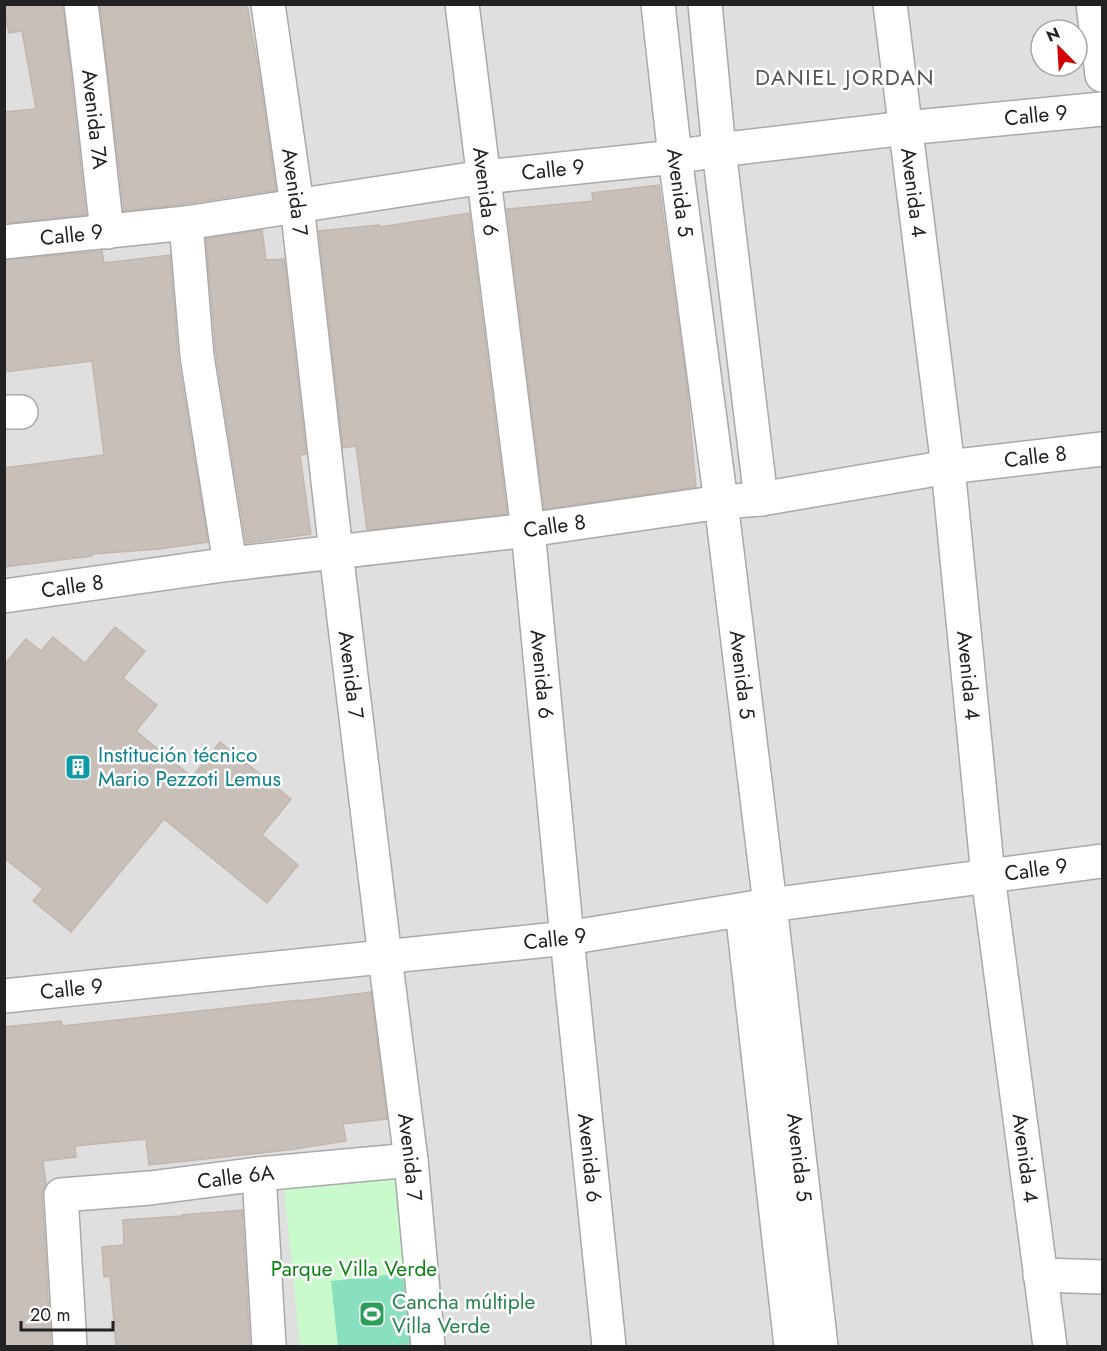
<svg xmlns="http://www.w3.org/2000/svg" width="1107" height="1351" viewBox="0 0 1107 1351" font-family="Jost,sans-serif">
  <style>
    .residential { fill: #e0dfdf; fill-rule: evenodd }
    .park { fill: #c8facc }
    .pitch { fill: #88e0be }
    .building { fill: #c7bfb8; stroke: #c4b6ab; stroke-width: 1.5 }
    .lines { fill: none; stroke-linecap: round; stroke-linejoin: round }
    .street-casing { stroke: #a9a9a9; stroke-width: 36 }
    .street { stroke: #fff; stroke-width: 33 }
    .labels { text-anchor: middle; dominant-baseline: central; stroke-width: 5; stroke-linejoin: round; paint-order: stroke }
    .street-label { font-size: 21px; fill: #222; stroke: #fff }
    .culture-label { font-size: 21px; fill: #0d838f; stroke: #fff; text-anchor: start }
    .park-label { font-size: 21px; fill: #0c8416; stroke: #fff }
    .leisure-label { font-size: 21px; fill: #27864d; stroke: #fff; text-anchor: start }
    .neighbourhood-label { font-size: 22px; letter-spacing: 1.5px; fill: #555; stroke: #fff }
  </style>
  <rect width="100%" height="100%" fill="#f2efe9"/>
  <path class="residential" d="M5 5H1102V1346H5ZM1041 30H1077V66H1041Z"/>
  <path class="park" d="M407 1176 424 1346H300L284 1187Z"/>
  <path class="pitch" d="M405 1273 414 1346H338L331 1281Z"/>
  <path class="building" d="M4 4H63L86 215 4 223V112L36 109 22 31 9 33 4 13Z
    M100 4H247L258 67 276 190 184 204 124 211Z
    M659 185 687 387 696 487 544 509 507 209 593 201 592 193Z
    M469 213 507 514 367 530 356 446 343 448 319 231 379 225 380 227Z
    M262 230 266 260 284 259 306 454 300 455 311 534 246 543 216 354 206 239Z
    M102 251 104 263 170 255 178 359 208 542 159 549 92 554V556L4 567V468L104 455 92 361 4 372V260Z
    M115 627 145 651 123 678 157 705 136 731 192 777 220 742 291 799 262 835 298 865 267 903 164 819 71 932 33 901 43 889 4 858V665L26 639 41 651 53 637 85 663Z
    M371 992 387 1119 343 1124 346 1141 288 1150 149 1165 146 1139 75 1146 76 1157 43 1161 46 1184 44 1187 42 1196 51 1347H4V1027L61 1021 62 1026 299 1000V1001Z
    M242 1210 250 1347H116L110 1276 104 1277 102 1247 124 1245 123 1220 182 1216V1215Z"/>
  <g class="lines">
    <g class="street-casing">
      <g id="street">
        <path id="s1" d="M81 4 90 77 107 232"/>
        <path id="s2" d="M268 4 297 205 336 552 385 957 411 1160 428 1346"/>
        <path id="s3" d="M462 4 528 530 567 938 609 1346"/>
        <path id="s4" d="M658 4 675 157 721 502 770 905 821 1346"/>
        <path d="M705 4 719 150 761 499"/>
        <path id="s5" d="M890 4 948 467 988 876 1050 1346"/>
        <path d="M1093 4 1102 75"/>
        <path d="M186 223 197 356 230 564"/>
        <path id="s6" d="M4 242 186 223 484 177 675 157 719 150 906 128 1102 109"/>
        <path d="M4 412H21"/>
        <path id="s7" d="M4 596 230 564 528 530 721 502 761 499 948 467 1102 449"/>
        <path d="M742 910 791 1346"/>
        <path id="s8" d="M4 996 567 938 770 905 1102 861"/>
        <path d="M259 1174 269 1346"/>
        <path d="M1040 1275 1102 1277"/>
        <path id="s9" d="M70 1346 61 1195 150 1188 259 1174 411 1160"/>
      </g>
    </g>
    <use href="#street" class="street"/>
  </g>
  <defs>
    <g id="building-square" transform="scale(1.35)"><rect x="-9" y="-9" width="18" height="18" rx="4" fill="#0f9aa8" stroke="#fff"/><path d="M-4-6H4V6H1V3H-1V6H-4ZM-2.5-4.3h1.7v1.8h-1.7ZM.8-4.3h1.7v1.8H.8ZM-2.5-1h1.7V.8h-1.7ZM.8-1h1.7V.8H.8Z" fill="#fff"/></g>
    <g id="stadium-square" transform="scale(1.35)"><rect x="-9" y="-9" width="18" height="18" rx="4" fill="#2e9e5b" stroke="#fff"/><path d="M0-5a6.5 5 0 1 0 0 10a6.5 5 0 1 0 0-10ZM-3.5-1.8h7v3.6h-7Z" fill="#fff"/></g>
  </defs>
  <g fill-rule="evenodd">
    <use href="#building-square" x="78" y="767"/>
    <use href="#stadium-square" x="372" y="1314"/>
  </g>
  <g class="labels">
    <g class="street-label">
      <text stroke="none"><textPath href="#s6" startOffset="1040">Calle 9</textPath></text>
      <text stroke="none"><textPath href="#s1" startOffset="116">Avenida 7A</textPath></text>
      <text stroke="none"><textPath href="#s6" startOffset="554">Calle 9</textPath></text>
      <text stroke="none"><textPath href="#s2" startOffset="190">Avenida 7</textPath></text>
      <text stroke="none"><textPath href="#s3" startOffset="189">Avenida 6</textPath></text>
      <text stroke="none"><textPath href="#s4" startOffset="190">Avenida 5</textPath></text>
      <text stroke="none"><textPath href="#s5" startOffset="190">Avenida 4</textPath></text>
      <text stroke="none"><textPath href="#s6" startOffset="68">Calle 9</textPath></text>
      <text stroke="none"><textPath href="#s7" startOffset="1041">Calle 8</textPath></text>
      <text stroke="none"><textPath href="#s7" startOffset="555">Calle 8</textPath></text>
      <text stroke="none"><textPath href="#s7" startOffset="69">Calle 8</textPath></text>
      <text stroke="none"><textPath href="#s2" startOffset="676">Avenida 7</textPath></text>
      <text stroke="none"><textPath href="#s3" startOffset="675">Avenida 6</textPath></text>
      <text stroke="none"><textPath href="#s4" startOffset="676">Avenida 5</textPath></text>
      <text stroke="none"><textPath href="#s5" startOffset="676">Avenida 4</textPath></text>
      <text stroke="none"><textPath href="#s8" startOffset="1040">Calle 9</textPath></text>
      <text stroke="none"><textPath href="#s8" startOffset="554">Calle 9</textPath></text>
      <text stroke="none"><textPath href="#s8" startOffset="68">Calle 9</textPath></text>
      <text stroke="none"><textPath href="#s2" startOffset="1162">Avenida 7</textPath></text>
      <text stroke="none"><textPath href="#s3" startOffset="1161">Avenida 6</textPath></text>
      <text stroke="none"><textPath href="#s4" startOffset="1162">Avenida 5</textPath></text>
      <text stroke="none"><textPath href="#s5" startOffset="1162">Avenida 4</textPath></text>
      <text stroke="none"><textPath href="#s9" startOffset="327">Calle 6A</textPath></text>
    </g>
    <g class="culture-label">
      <text x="98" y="755">Institución técnico<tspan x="98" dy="24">Mario Pezzoti Lemus</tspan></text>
    </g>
    <g class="park-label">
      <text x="354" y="1269">Parque Villa Verde</text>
    </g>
    <g class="leisure-label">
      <text x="392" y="1302">Cancha múltiple<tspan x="392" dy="24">Villa Verde</tspan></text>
    </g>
    <g class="neighbourhood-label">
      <text x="845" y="77">DANIEL JORDAN</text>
    </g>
  </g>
  <rect width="1107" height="1351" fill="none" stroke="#222222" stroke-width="12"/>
  <g transform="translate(1059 48) rotate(336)"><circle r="28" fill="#ffffff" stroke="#a7a7a7" stroke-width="1.5"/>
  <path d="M0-4.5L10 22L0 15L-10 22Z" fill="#d40000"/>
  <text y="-9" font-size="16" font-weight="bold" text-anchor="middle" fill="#222222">N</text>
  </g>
  <path d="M21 1321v9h92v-9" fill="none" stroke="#222222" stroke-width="3"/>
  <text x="30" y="1321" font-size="18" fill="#222222" stroke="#ffffff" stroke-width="4.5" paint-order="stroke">20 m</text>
</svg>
